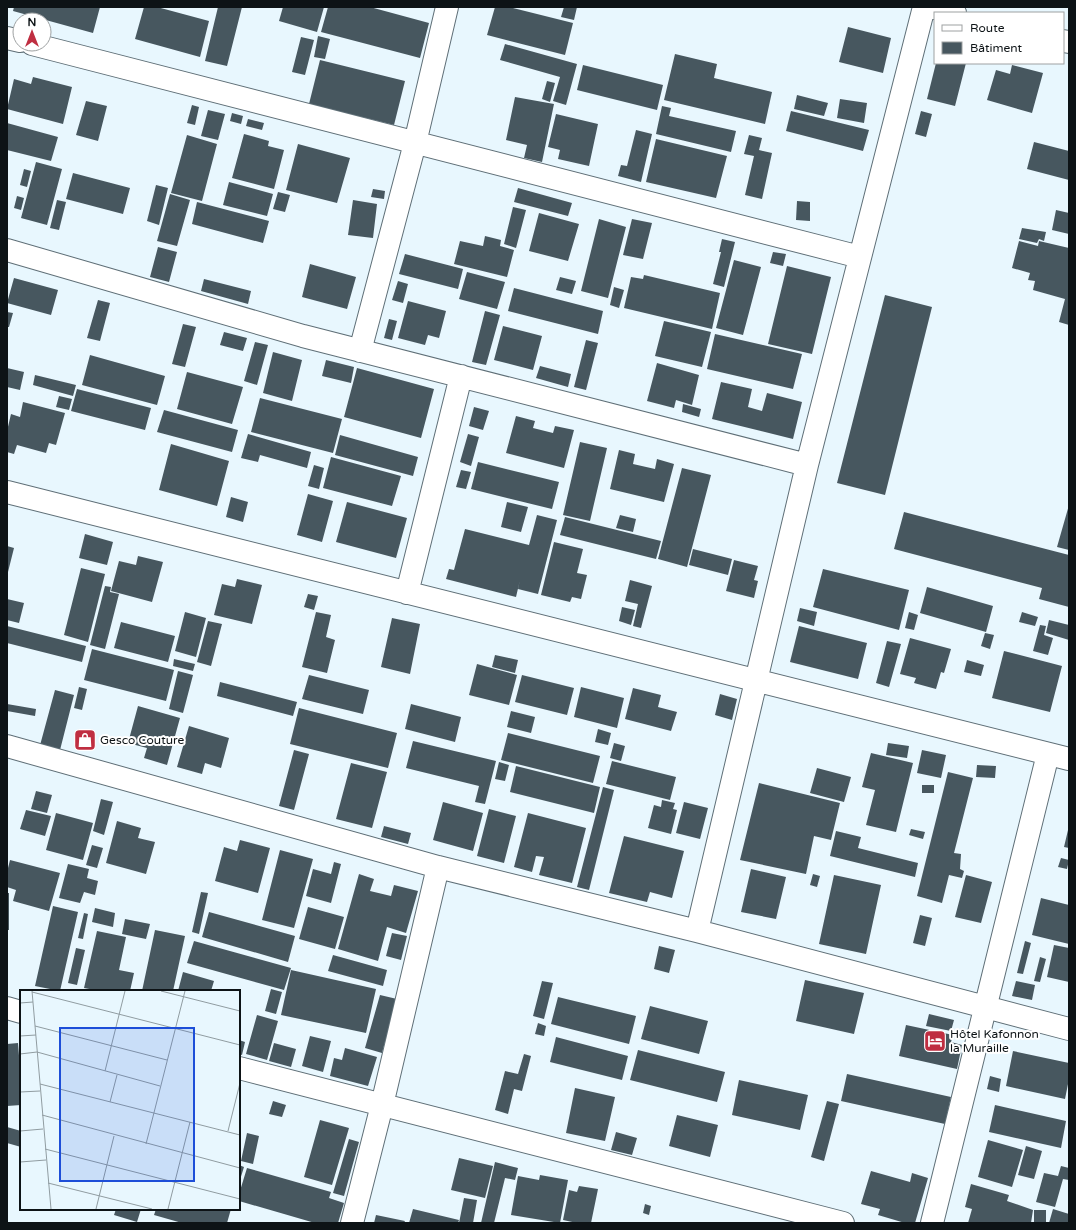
<svg xmlns="http://www.w3.org/2000/svg" width="1076" height="1230" viewBox="0 0 1076 1230" font-family="'Varela Round',sans-serif">
  <style>
    .building { fill: #47575f }
    .lines { fill: none; stroke-linecap: round; stroke-linejoin: round }
    .minor-casing { stroke: #5f6f77; stroke-width: 24 }
    .minor { stroke: #fff; stroke-width: 22 }
    .labels { text-anchor: middle; dominant-baseline: central; stroke-width: 4; stroke-linejoin: round; paint-order: stroke }
    .poi-label { font-size: 12px; fill: #0d1316; stroke: #fff; text-anchor: start }
    .inset-road { fill: none; stroke: #909ca1; stroke-width: 1 }
    .view { fill: #1d4ed8; fill-opacity: 0.15; stroke: #1d4ed8; stroke-width: 2 }
    .inset-edge { fill: none; stroke: #0d1316; stroke-width: 2 }
  </style>
  <rect width="100%" height="100%" fill="#e8f7fe"/>
  <path class="building" d="M14 7H100L93 33 13 11Z
    M144 7H157L209 21 200 57 135 39Z
    M218 7H242L227 66 205 61Z
    M283 7H324L317 32 279 21Z
    M328 7H370L429 23 420 58 321 32Z
    M495 7H509L573 23 565 55 487 35Z
    M564 7H577L574 20 561 17Z
    M848 27 891 38 883 73 839 62Z
    M318 36 330 39 325 59 314 57Z
    M301 37 314 40 305 75 292 72Z
    M505 44 577 64 566 105 553 101 560 77 500 60Z
    M675 54 717 64 714 78 772 92 765 124 664 100Z
    M320 60 405 81 394 125 309 104Z
    M936 63H966L955 106 927 99Z
    M583 65 663 85 657 110 577 90Z
    M1012 65 1043 73 1032 113 987 100 996 70 1010 74Z
    M33 77 72 87 63 124 7 109 14 79 31 84Z
    M547 81 555 83 550 102 542 99Z
    M797 95 828 103 824 116 794 109Z
    M515 97 554 104 542 162 524 158 527 145 506 140Z
    M840 99 867 103 864 123 837 118Z
    M86 101 107 106 98 141 76 135Z
    M192 105 199 107 195 125 187 123Z
    M662 106 671 108 669 116 736 131 731 152 656 134Z
    M208 110 225 114 218 140 201 136Z
    M791 111 869 130 863 151 786 131Z
    M921 111 932 114 926 137 915 134Z
    M232 113 243 116 241 124 230 121Z
    M556 114 598 124 589 166 558 159 560 150 548 147Z
    M248 119 264 123 262 130 246 126Z
    M7 123 58 137 51 161 7 150Z
    M636 130 652 134 641 182 618 176 621 165 627 166Z
    M244 134 269 141 268 146 284 150 274 189 232 178Z
    M187 135 217 144 202 201 171 193Z
    M749 135 762 138 759 150 772 153 762 199 745 195 754 156 744 154Z
    M656 139 727 156 716 198 646 182Z
    M1034 142 1069 151V180L1027 169Z
    M298 144 350 158 337 203 286 190Z
    M36 162 62 169 47 225 21 218Z
    M24 169 31 171 27 187 20 185Z
    M73 173 130 188 123 214 66 199Z
    M229 182 273 194 267 216 223 205Z
    M156 185 168 188 159 225 147 221Z
    M518 188 572 203 568 216 514 202Z
    M373 189 385 191 384 199 371 197Z
    M278 192 290 195 285 212 273 209Z
    M170 194 190 200 177 246 157 241Z
    M17 196 24 198 21 210 14 208Z
    M57 200 66 202 59 230 50 228Z
    M353 200 377 204 373 238 348 235Z
    M797 201 810 202V221L796 220Z
    M197 202 269 221 263 243 192 224Z
    M513 207 526 210 516 248 504 244Z
    M1056 210 1069 213V234L1052 230Z
    M539 213 579 224 568 261 529 251Z
    M599 219 626 227 608 298 581 291Z
    M632 219 652 223 643 259 623 255Z
    M1022 228 1046 232 1044 241 1039 239 1037 243 1019 239Z
    M485 236 501 240 500 246 514 250 507 277 454 264 460 241 483 246Z
    M722 239 735 242 724 287 713 284 721 252H719Z
    M1019 241 1038 246 1039 241 1069 248V325L1059 322 1065 299 1033 290 1035 281 1028 280 1030 273 1012 268Z
    M158 247 177 252 169 282 150 277Z
    M773 252 786 254 783 266 770 263Z
    M405 254 463 269 458 289 399 274Z
    M734 260 761 267 743 335 716 328Z
    M310 264 356 277 347 309 302 297Z
    M787 266 831 277 812 354 768 344Z
    M467 272 505 282 497 309 459 299Z
    M644 275 720 293 712 329 624 308 631 277 643 279Z
    M560 277 576 281 572 294 556 290Z
    M14 278 58 290 51 315 7 303Z
    M204 279 251 291 248 304 201 291Z
    M398 281 408 284 403 303 392 300Z
    M614 287 624 290 619 308 610 305Z
    M514 288 603 311 598 334 508 311Z
    M885 295 932 307 885 495 837 483Z
    M98 300 110 303 100 341 87 338Z
    M408 301 446 311 439 338 428 335 425 345 398 338Z
    M485 311 500 315 486 365 472 362Z
    M7 312 13 313 9 327H7Z
    M389 319 397 321 392 340 384 338Z
    M664 321 711 332 702 367 655 356Z
    M183 324 196 327 185 367 172 364Z
    M503 326 542 336 533 370 494 360Z
    M224 332 247 338 243 351 220 345Z
    M715 334 802 354 793 389 707 369Z
    M586 340 598 343 586 390 574 387Z
    M255 342 268 345 257 385 244 381Z
    M273 352 302 360 292 401 263 393Z
    M90 355 165 376 157 405 82 385Z
    M326 360 354 367 351 383 322 376Z
    M657 363 699 375 692 405 676 400 674 408 647 401Z
    M540 366 571 374 568 387 536 378Z
    M7 368 24 372 20 390 7 387Z
    M357 368 434 389 421 438 344 417Z
    M187 372 243 387 232 424 177 409Z
    M35 375 76 385 73 396 33 385Z
    M721 382 752 389 748 407 762 411 767 393 802 402 793 439 712 419Z
    M77 389 151 408 145 430 71 411Z
    M59 396 72 399 69 410 56 407Z
    M260 398 342 419 333 453 251 432Z
    M23 402 65 413 56 445 49 443 46 453 17 445 14 454 7 452V431L11 414 20 417Z
    M683 404 701 409 699 417 682 412Z
    M474 407 489 411 483 430 469 426Z
    M164 410 238 430 232 452 157 432Z
    M516 416 535 421 533 428 553 433 555 426 574 430 564 468 506 453Z
    M248 434 311 452 307 468 260 455 258 462 241 458Z
    M468 434 479 437 471 466 460 462Z
    M340 435 418 457 413 476 335 455Z
    M580 442 607 448 590 521 563 515Z
    M171 444 229 461 217 506 159 490Z
    M619 450 635 454 633 464 655 469 657 459 674 464 664 502 610 489Z
    M331 457 401 476 392 506 323 488Z
    M478 462 559 482 552 509 471 489Z
    M314 465 324 468 319 489 308 486Z
    M682 468 711 475 687 567 658 559Z
    M461 470 471 472 466 489 456 487Z
    M308 494 333 501 322 542 297 535Z
    M231 497 248 502 243 522 226 517Z
    M347 502 407 518 396 558 336 542Z
    M507 502 528 507 521 532 501 527Z
    M1069 505V550L1057 547Z
    M904 512 1069 555V607L1039 599 1042 588 894 549Z
    M537 515 557 520 538 594 518 589 520 580 516 597 446 579 449 569 454 570 465 529 529 545Z
    M620 515 636 519 633 532 616 528Z
    M565 517 661 541 656 559 560 535Z
    M85 534 113 542 107 565 79 558Z
    M554 542 583 549 577 573 587 575 581 599 572 597 570 602 541 595Z
    M7 546 14 548 8 572H7Z
    M693 549 732 559 728 575 689 565Z
    M138 556 163 562 152 602 111 591 119 561 136 565Z
    M734 560 758 566 754 580 758 581 754 598 726 591Z
    M81 568 105 574 88 642 64 635Z
    M823 569 909 590 899 630 813 607Z
    M237 579 262 585 252 624 214 615 222 584 235 587Z
    M630 580 652 586 641 628 633 626 638 604 625 601Z
    M105 586 111 587 110 592 119 594 105 649 90 645Z
    M927 587 993 606 986 632 920 613Z
    M308 594 318 596 314 610 304 607Z
    M7 599 24 603 19 623 7 620Z
    M622 607 635 610 631 625 619 621Z
    M800 608 817 612 814 626 797 621Z
    M185 612 206 618 196 657 175 651Z
    M316 612 331 615 326 637 335 640 327 673 302 667Z
    M909 612 918 615 914 630 905 628Z
    M1022 612 1038 617 1035 626 1019 622Z
    M392 618 420 624 410 674 381 667Z
    M1049 620 1069 625V640L1046 633Z
    M208 621 222 624 211 666 197 662Z
    M121 622 175 636 168 662 114 648Z
    M1040 625 1046 626 1044 635 1053 638 1048 655 1033 651Z
    M7 626 86 646 82 662 7 643Z
    M799 626 867 643 858 679 790 662Z
    M985 633 994 635 990 649 981 646Z
    M910 638 951 649 944 673 941 672 936 689 914 683 916 678 900 674Z
    M887 641 901 644 889 687 876 683Z
    M92 649 174 670 166 701 84 680Z
    M1004 651 1062 666 1050 712 992 698Z
    M495 655 518 660 515 673 492 667Z
    M174 659 195 664 193 671 173 666Z
    M967 660 984 665 981 676 964 672Z
    M477 664 517 675 509 705 469 695Z
    M178 671 193 675 183 713 169 709Z
    M309 675 369 690 363 714 302 699Z
    M522 675 574 688 567 715 515 702Z
    M220 682 297 702 293 716 217 696Z
    M79 687 87 689 82 710 74 708Z
    M581 687 624 698 617 728 574 717Z
    M633 688 661 695 658 707 677 712 671 731 625 719Z
    M55 690 74 695 59 754 39 749Z
    M720 694 737 699 732 720 715 715Z
    M7 704 36 709 35 716 7 711Z
    M411 704 461 717 455 742 405 729Z
    M138 706 180 718 167 765 144 758 147 748 128 743Z
    M299 708 397 733 388 768 290 744Z
    M511 711 535 717 531 733 507 727Z
    M189 726 229 738 221 768 205 763 202 774 177 767Z
    M598 729 611 733 608 745 595 742Z
    M508 733 600 756 593 783 501 760Z
    M413 741 496 761 485 804 475 802 479 786 406 768Z
    M614 743 625 746 621 761 610 758Z
    M888 743 909 746 907 758 886 755Z
    M294 750 309 754 294 810 279 806Z
    M922 750 946 755 941 778 917 773Z
    M871 753 913 763 896 832 866 825 875 790 862 787Z
    M612 761 676 777 670 800 606 784Z
    M499 762 509 765 505 781 495 779Z
    M351 763 387 772 372 828 336 819Z
    M977 765 996 766 995 778 976 777Z
    M516 766 600 787 594 813 510 792Z
    M817 768 851 777 844 802 810 793Z
    M948 772 973 778 954 853 961 854 960 869 964 871 962 878 949 875 942 903 917 896Z
    M759 783 840 803 831 840 814 836 806 874 740 860Z
    M922 785H934V793H922Z
    M603 787 614 790 589 890 577 887Z
    M36 791 52 795 47 813 31 809Z
    M101 799 113 802 104 835 93 831Z
    M662 800 675 803 673 809 677 810 671 834 648 828 654 805 661 807Z
    M443 802 483 813 473 851 433 840Z
    M684 802 708 808 700 839 676 833Z
    M489 809 516 816 504 863 477 856Z
    M26 810 51 816 45 836 20 829Z
    M56 813 93 823 83 860 46 850Z
    M528 813 586 828 572 883 539 875 544 857 536 856 532 872 514 867Z
    M117 821 141 828 138 838 155 842 146 874 106 863Z
    M384 826 411 833 408 844 381 837Z
    M911 829 925 832 923 839 909 835Z
    M1068 830H1069V848L1064 847Z
    M836 831 861 837 858 848 918 863 915 877 830 856Z
    M624 836 684 851 672 898 650 892 647 902 609 893Z
    M240 840 270 848 258 893 215 881 224 847 237 851Z
    M92 845 103 848 97 868 86 865Z
    M280 850 313 859 294 928 262 920Z
    M1061 858 1069 860 1067 869 1058 867Z
    M10 860 60 873 49 911 13 901 16 890 7 887V872Z
    M334 862 341 864 331 903 306 896 313 869 331 874Z
    M68 864 89 869 87 878 98 881 95 895 84 892 80 903 59 898Z
    M751 869 786 877 776 919 741 912Z
    M359 874 374 879 370 891 391 896 394 885 418 891 406 933 387 927 378 961 338 949Z
    M813 874 820 876 817 887 810 885Z
    M834 875 881 885 866 954 819 944Z
    M966 875 992 882 981 923 955 917Z
    M201 892 208 893 199 934 192 932Z
    M7 893H9V930H7Z
    M1041 898 1069 905V944L1032 935Z
    M53 906 78 912 60 991 35 986Z
    M308 907 344 917 335 949 299 939Z
    M95 908 115 913 113 927 92 922Z
    M209 912 295 936 288 962 202 937Z
    M84 913 88 914 83 939 78 938Z
    M920 915 932 918 925 946 913 943Z
    M125 919 150 924 146 939 122 934Z
    M155 930 185 936 173 991H142Z
    M97 931 126 937 119 970 134 973 130 991H100L84 988Z
    M392 933 407 936 401 960 386 956Z
    M194 941 291 968 284 990 187 963Z
    M1025 941 1031 943 1023 974 1017 973Z
    M1054 945 1069 948V982L1047 977Z
    M659 946 675 950 669 973 654 969Z
    M76 948 85 950 77 985 68 983Z
    M333 955 387 970 383 986 328 971Z
    M1040 957 1046 959 1040 982 1034 981Z
    M291 970 376 989 366 1033 281 1015Z
    M183 972 214 981 211 991H178Z
    M805 980 864 993 854 1034 796 1021Z
    M542 981 553 983 544 1019 533 1016Z
    M1016 981 1035 985 1032 1000 1012 996Z
    M271 989 282 992 276 1014 265 1011Z
    M380 995 397 999 382 1053 365 1048Z
    M558 997 636 1016 629 1044 551 1024Z
    M650 1006 708 1021 699 1054 641 1039Z
    M929 1014 954 1020 951 1031 926 1026Z
    M257 1015 278 1021 267 1060 246 1054Z
    M538 1023 546 1026 544 1036 535 1034Z
    M906 1025 953 1035 951 1042 962 1045 957 1069 899 1056Z
    M310 1036 331 1041 323 1072 302 1066Z
    M556 1037 628 1056 622 1080 550 1062Z
    M239 1040 245 1042 242 1055 239 1054Z
    M18 1043 21 1080V1105L7 1106V1044Z
    M274 1043 296 1049 291 1067 269 1061Z
    M345 1048 377 1057 368 1086 330 1076 334 1058 342 1060Z
    M638 1050 725 1072 717 1102 630 1080Z
    M1013 1051 1069 1063V1079L1065 1099 1006 1086Z
    M524 1054 531 1056 522 1091 514 1089 508 1114 495 1110 505 1071 518 1074Z
    M847 1074 951 1097 945 1124 841 1101Z
    M990 1076 1001 1079 999 1092 987 1089Z
    M739 1080 808 1095 800 1130 732 1115Z
    M575 1088 615 1097 605 1141 566 1133Z
    M273 1101 286 1105 282 1117 269 1114Z
    M827 1101 839 1104 824 1161 811 1157Z
    M995 1105 1066 1121 1061 1148 989 1132Z
    M677 1115 718 1125 710 1157 669 1146Z
    M320 1120 349 1128 332 1185 304 1177Z
    M7 1127 21 1131V1147L7 1143Z
    M616 1132 637 1138 632 1155 611 1150Z
    M247 1133 259 1136 253 1164 241 1161Z
    M349 1139 359 1142 344 1196 333 1193Z
    M988 1140 1023 1150 1012 1187 978 1177Z
    M1026 1146 1042 1151 1034 1179 1018 1175Z
    M459 1158 493 1166 485 1198 451 1190Z
    M495 1162 518 1168 515 1180 505 1178 494 1223H481Z
    M239 1165 244 1167 239 1183Z
    M1061 1166 1069 1168V1180L1063 1179 1055 1207 1036 1202 1044 1173 1058 1176Z
    M247 1168 331 1192 329 1198 344 1203 338 1223H315L239 1201V1194Z
    M871 1171 910 1182 912 1173 928 1178 915 1223H905L878 1215 880 1209 861 1204Z
    M540 1175 568 1180 560 1223 511 1215 518 1176 539 1180Z
    M971 1184 1009 1195 1007 1201 1033 1210 1031 1223H968L972 1209 965 1207Z
    M579 1186 598 1189 591 1223H577L563 1220 569 1190 577 1192Z
    M464 1198 477 1200 473 1223H459Z
    M645 1204 651 1206 649 1215 643 1213Z
    M116 1209H141L137 1222 114 1215Z
    M156 1209H231L227 1223H182L154 1215Z
    M413 1209 459 1220 458 1223H409Z
    M1053 1209 1069 1214V1223H1049Z
    M1034 1210H1046V1223L1034 1222Z
    M376 1215 405 1221 404 1223H374Z"/>
  <g class="lines">
    <g class="minor-casing">
      <path id="minor" d="M931 7 955 13
        M7 38 20 41
        M1063 41 1069 42
        M32 44 860 257
        M7 250 303 336 807 465
        M360 351 415 143 447 7
        M7 492 1069 759
        M407 593 461 376
        M7 746 438 867 697 931 1069 1029
        M697 931 807 465 924 7
        M7 1008 21 1012
        M239 1068 843 1223
        M352 1223 382 1105 438 867
        M932 1223 1048 754"/>
    </g>
    <use href="#minor" class="minor"/>
  </g>
  <defs>
    <g id="shop-square" transform="scale(1.15)"><rect x="-9" y="-9" width="18" height="18" rx="4" fill="#bf2e41" stroke="#fff"/><path d="M-5-2.5h2.3a2.7 3.5 0 0 1 5.4 0H5L5.5 6h-11ZM-1.5-2.5h3a1.5 2.3 0 0 0-3 0Z" fill="#fff"/></g>
    <g id="hotel-square" transform="scale(1.15)"><rect x="-9" y="-9" width="18" height="18" rx="4" fill="#bf2e41" stroke="#fff"/><path d="M-6-4.5h1.5V1H6V5H4.5V3h-9V5H-6ZM-4 0a1.8 1.8 0 1 1 3.6 0ZM.5 0V-2.5h3Q6-2.5 6 0Z" fill="#fff"/></g>
  </defs>
  <g fill-rule="evenodd">
    <use href="#shop-square" x="85" y="740"/>
    <use href="#hotel-square" x="935" y="1041"/>
  </g>
  <g class="labels">
    <g class="poi-label">
      <text x="100" y="740">Gesco Couture</text>
      <text x="950" y="1034">Hôtel Kafonnon<tspan x="950" dy="14">la Muraille</tspan></text>
    </g>
  </g>
  <g transform="translate(20 990)">
    <rect width="220" height="220" fill="#e8f7fe"/>
    <path class="inset-road" d="M12 1 31 219M141 1 220 21M12 2 220 55M0 13 13 12M15 36 147 70M0 46 16 45M0 64 17 62 140 96M85 81 105 1M20 94 220 145M0 102 20 101M90 112 97 85M22 125 220 178M0 141 23 139M208 141 220 93M126 154 165 1M25 159 220 209M0 172 26 170M28 193 132 219M76 219 94 146M148 219 170 132"/>
    <path class="view" d="M40 38H174V191H40Z"/>
    <rect width="220" height="220" class="inset-edge"/>
  </g>
  <rect width="1076" height="1230" fill="none" stroke="#0d1316" stroke-width="16"/>
  <rect x="934" y="12" width="130" height="52" fill="#ffffff" stroke="#9ea1a2"/>
  <rect x="942" y="25" width="20" height="6" fill="#ffffff" stroke="#9ea1a2"/>
  <text x="970" y="32" font-size="12" fill="#0d1316">Route</text>
  <rect x="942" y="42" width="20" height="12" fill="#47575f" stroke="#9ea1a2"/>
  <text x="970" y="52" font-size="12" fill="#0d1316">Bâtiment</text>
  <g transform="translate(32 32)"><circle r="19" fill="#ffffff" stroke="#9ea1a2"/>
  <path d="M0-3L7 15L0 10L-7 15Z" fill="#bf2e41"/>
  <text y="-6" font-size="11" font-weight="bold" text-anchor="middle" fill="#0d1316">N</text>
  </g>
</svg>
